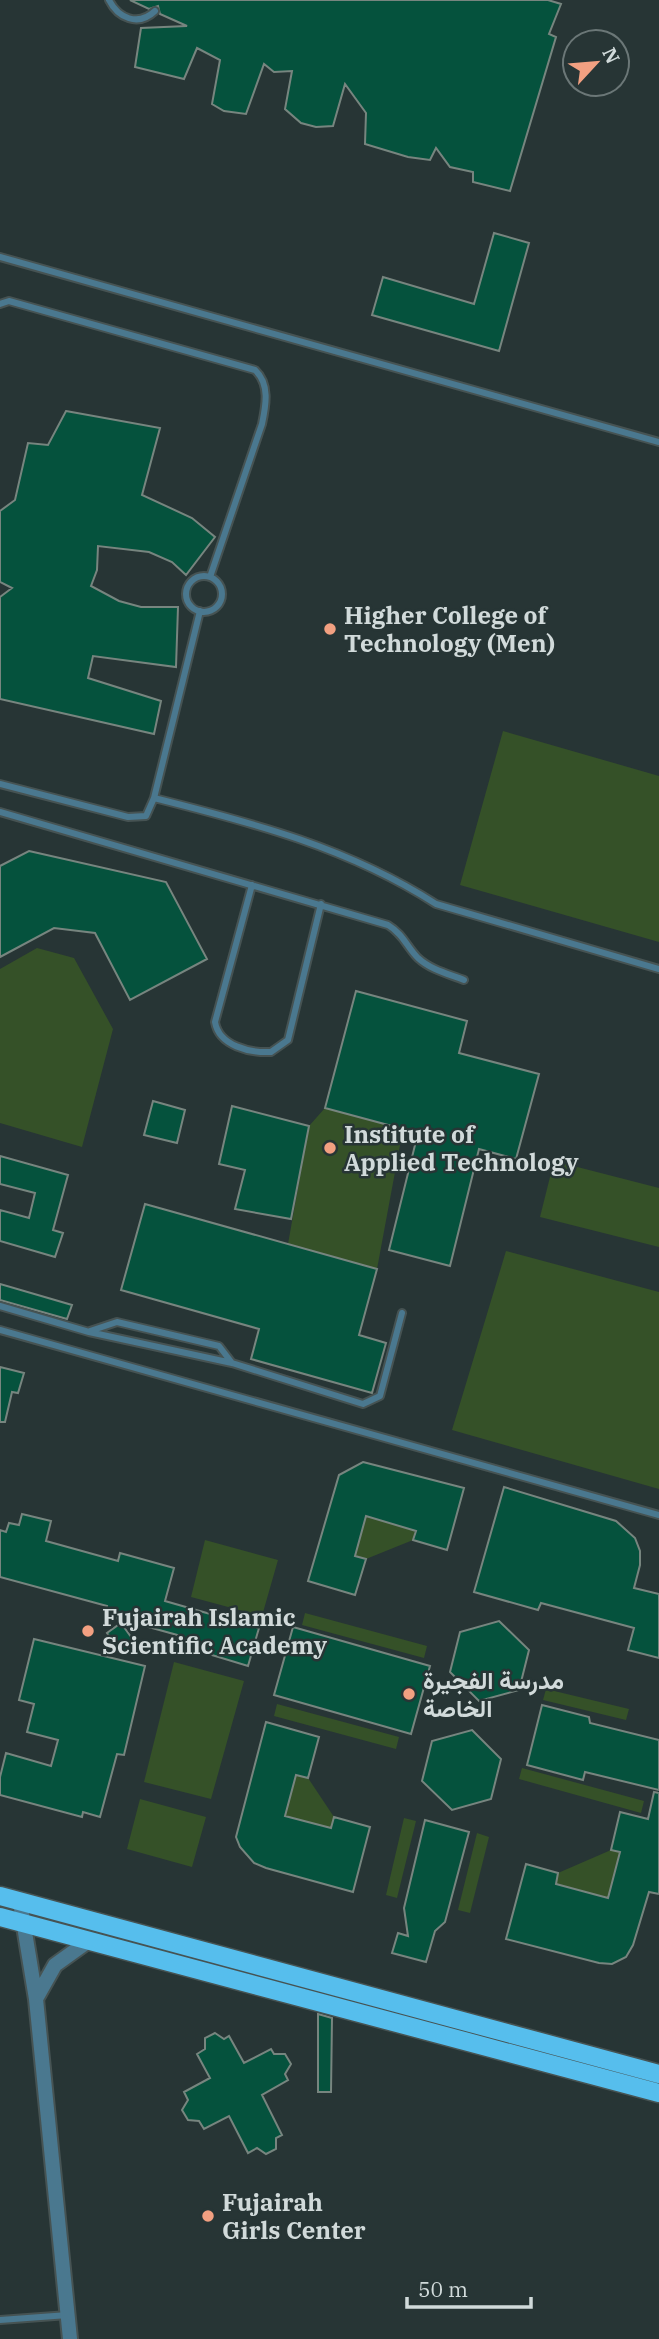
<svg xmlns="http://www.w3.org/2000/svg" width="659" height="2339" viewBox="0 0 659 2339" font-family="'IBM Plex Serif',Vazirmatn,serif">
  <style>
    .green { fill: #355128 }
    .building { fill: #05523d; stroke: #77857f; stroke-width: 2 }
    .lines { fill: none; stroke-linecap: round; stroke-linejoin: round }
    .service-casing { stroke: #465353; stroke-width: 10 }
    .tertiary-casing { stroke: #465353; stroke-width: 18 }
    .primary-casing { stroke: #465353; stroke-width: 21 }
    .service { stroke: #4a788f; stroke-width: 6 }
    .tertiary { stroke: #4a788f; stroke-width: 14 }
    .primary { stroke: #56beed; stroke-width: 18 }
    .poi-dot { fill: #f2a081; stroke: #273535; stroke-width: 2.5 }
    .labels { text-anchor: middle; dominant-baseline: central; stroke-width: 5; stroke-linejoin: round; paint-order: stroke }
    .poi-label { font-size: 24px; font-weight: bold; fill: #d1dada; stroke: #273535; text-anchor: start }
  </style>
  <rect width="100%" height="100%" fill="#273535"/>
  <path class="green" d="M503 731 659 776V942L460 885Z
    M37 948 74 958 113 1029 82 1147 0 1123V969Z
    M325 1108 403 1129 377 1269 288 1244 309 1126Z
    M554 1161 659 1188V1247L540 1217Z
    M506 1251 659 1292V1489L452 1430Z
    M366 1516 415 1531 413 1540 366 1559 355 1556Z
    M205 1540 278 1560 262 1616 191 1597Z
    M305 1613 427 1646 424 1658 302 1625Z
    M174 1662 244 1681 211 1799 144 1782Z
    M546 1689 629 1709 626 1720 543 1700Z
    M277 1704 399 1737 396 1749 274 1716Z
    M522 1768 644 1801 641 1813 519 1779Z
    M296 1775 308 1778 334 1817 331 1828 285 1816Z
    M140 1799 206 1817 192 1867 127 1849Z
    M404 1818 416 1821 397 1898 386 1895Z
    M477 1833 489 1837 470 1913 458 1910Z
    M611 1850 620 1852 608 1898 556 1884 558 1873Z"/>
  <path class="building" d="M130 0H548L561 4 549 34 556 37 510 191 473 182V172L450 167 436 148 430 160 408 157 365 144 366 113 345 84 333 126 316 127 301 123 285 109 292 71 274 72 264 64 246 114 224 111 212 104 220 60 197 48 184 79 135 67 141 28 187 26 160 14 158 6 149 9Z
    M494 233 529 243 499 351 372 315 383 277 474 304Z
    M66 411 160 428 142 495 192 518 215 537 186 575 172 562 149 552 98 546 97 570 91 586 119 601 141 607H178L176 667 93 656 88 678 161 701 154 734 0 699V597L12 588 0 582V511L15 500 28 443 48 445Z
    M29 851 166 882 207 959 130 1000 95 933 54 928 0 957V866Z
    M356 991 467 1021 459 1053 539 1074 516 1159 479 1149 450 1266 389 1250 418 1133 325 1108Z
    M153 1101 185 1110 177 1143 144 1135Z
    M232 1106 309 1126 291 1219 235 1209 245 1170 219 1164Z
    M0 1156 68 1175 53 1230 63 1233 55 1257 0 1241V1210L29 1218 35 1193 0 1184Z
    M145 1204 377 1269 359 1335 386 1343 372 1393 251 1359 259 1329 121 1290Z
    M0 1284 72 1305 67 1319 0 1300Z
    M0 1367 24 1373 18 1393 12 1392 5 1422H0Z
    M363 1462 464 1488 447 1550 413 1540 416 1531 366 1516 355 1556 366 1559 355 1595 308 1581 339 1475Z
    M504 1487 616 1521 635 1538 640 1551V1565L634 1588 659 1594V1658L628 1650 634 1628 541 1603 538 1610 474 1592Z
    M22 1514 51 1521 46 1541 118 1561 120 1553 174 1568 165 1601 259 1628 248 1666 179 1645 181 1636 105 1615 107 1606 0 1577V1530L6 1532 9 1523 19 1525Z
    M499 1621 529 1650 519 1690 479 1701 450 1672 460 1632Z
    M121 1623 136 1644 122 1654 107 1633Z
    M293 1627 430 1666 411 1734 274 1695Z
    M34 1639 145 1666 124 1755 117 1754 100 1817 83 1812 82 1817 0 1795V1777L6 1753 51 1766 58 1740 27 1732 34 1704 19 1700Z
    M542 1705 589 1717 590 1723 659 1740V1790L585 1772 583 1780 527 1765Z
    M266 1722 319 1737 308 1778 296 1775 285 1816 331 1828 334 1817 370 1827 353 1892 266 1868 254 1863 240 1847 236 1837Z
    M472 1730 501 1759 491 1799 452 1810 422 1781 432 1741Z
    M654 1792 659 1793V1894L649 1892 633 1945 626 1957 612 1964 599 1963 506 1939 526 1864 558 1873 556 1884 608 1898 620 1852 611 1850 620 1812 648 1819Z
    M425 1820 469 1832 445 1922 435 1931 426 1962 392 1953 398 1933 408 1936 404 1908Z
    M318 2014 332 2018 331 2092H318Z
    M215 2033 224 2039 229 2036 244 2063 271 2049 274 2054H285L291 2064 285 2074 288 2080 262 2095 282 2135 276 2138V2149L266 2154 257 2148 248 2153 229 2116 204 2129 199 2121 188 2120 182 2110 188 2100 184 2092 210 2078 197 2054 205 2049V2038Z"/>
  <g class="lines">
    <g class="service-casing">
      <path id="service" d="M109 0C118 18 138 27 155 11
        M0 257 659 442
        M0 304 9 301 255 370C270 384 266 405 262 424L210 577
        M186 594a18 18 0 1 1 36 0a18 18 0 1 1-36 0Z
        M0 784 128 817 146 816 154 798 200 611
        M154 798C254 823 349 848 436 904L659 969
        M0 812 388 925C403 934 407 947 418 958 431 970 449 974 464 980
        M252 885 215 1022C219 1046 250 1053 271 1052L288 1040 321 904
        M0 1306 89 1332 232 1363 363 1404 380 1396 402 1313
        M0 1330 659 1515
        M90 1331 117 1322 219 1346 232 1363
        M0 2320 68 2315"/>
    </g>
    <g class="tertiary-casing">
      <path id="tertiary" d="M20 1902 36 1999 70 2339
        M37 1997 55 1965 87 1942"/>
    </g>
    <g class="primary-casing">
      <path id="primary" d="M0 1896 659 2074
        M0 1917 659 2093"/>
    </g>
    <use href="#service" class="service"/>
    <use href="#tertiary" class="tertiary"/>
    <use href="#primary" class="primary"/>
  </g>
  <g class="poi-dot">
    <circle cx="330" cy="629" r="7"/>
    <circle cx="330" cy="1148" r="7"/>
    <circle cx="88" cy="1631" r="7"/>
    <circle cx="409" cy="1694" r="7"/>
    <circle cx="208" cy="2216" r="7"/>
  </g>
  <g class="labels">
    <g class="poi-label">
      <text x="344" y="615">Higher College of<tspan x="344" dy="28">Technology (Men)</tspan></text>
      <text x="344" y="1134">Institute of<tspan x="344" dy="28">Applied Technology</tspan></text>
      <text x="102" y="1617">Fujairah Islamic<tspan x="102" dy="28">Scientific Academy</tspan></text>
      <text x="423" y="1680">مدرسة الفجيرة<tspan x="423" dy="28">الخاصة</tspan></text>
      <text x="222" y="2202">Fujairah<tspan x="222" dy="28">Girls Center</tspan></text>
    </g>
  </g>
  <g transform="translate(596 63) rotate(64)"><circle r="33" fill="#273535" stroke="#6b7777" stroke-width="2"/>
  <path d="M0-5L12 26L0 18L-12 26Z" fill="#f2a081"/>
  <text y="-10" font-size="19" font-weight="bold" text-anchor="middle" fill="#d1dada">N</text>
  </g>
  <path d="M407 2297v10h124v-10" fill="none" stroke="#d1dada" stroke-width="3.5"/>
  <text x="418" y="2297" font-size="21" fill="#d1dada" stroke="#273535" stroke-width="5" paint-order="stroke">50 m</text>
</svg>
